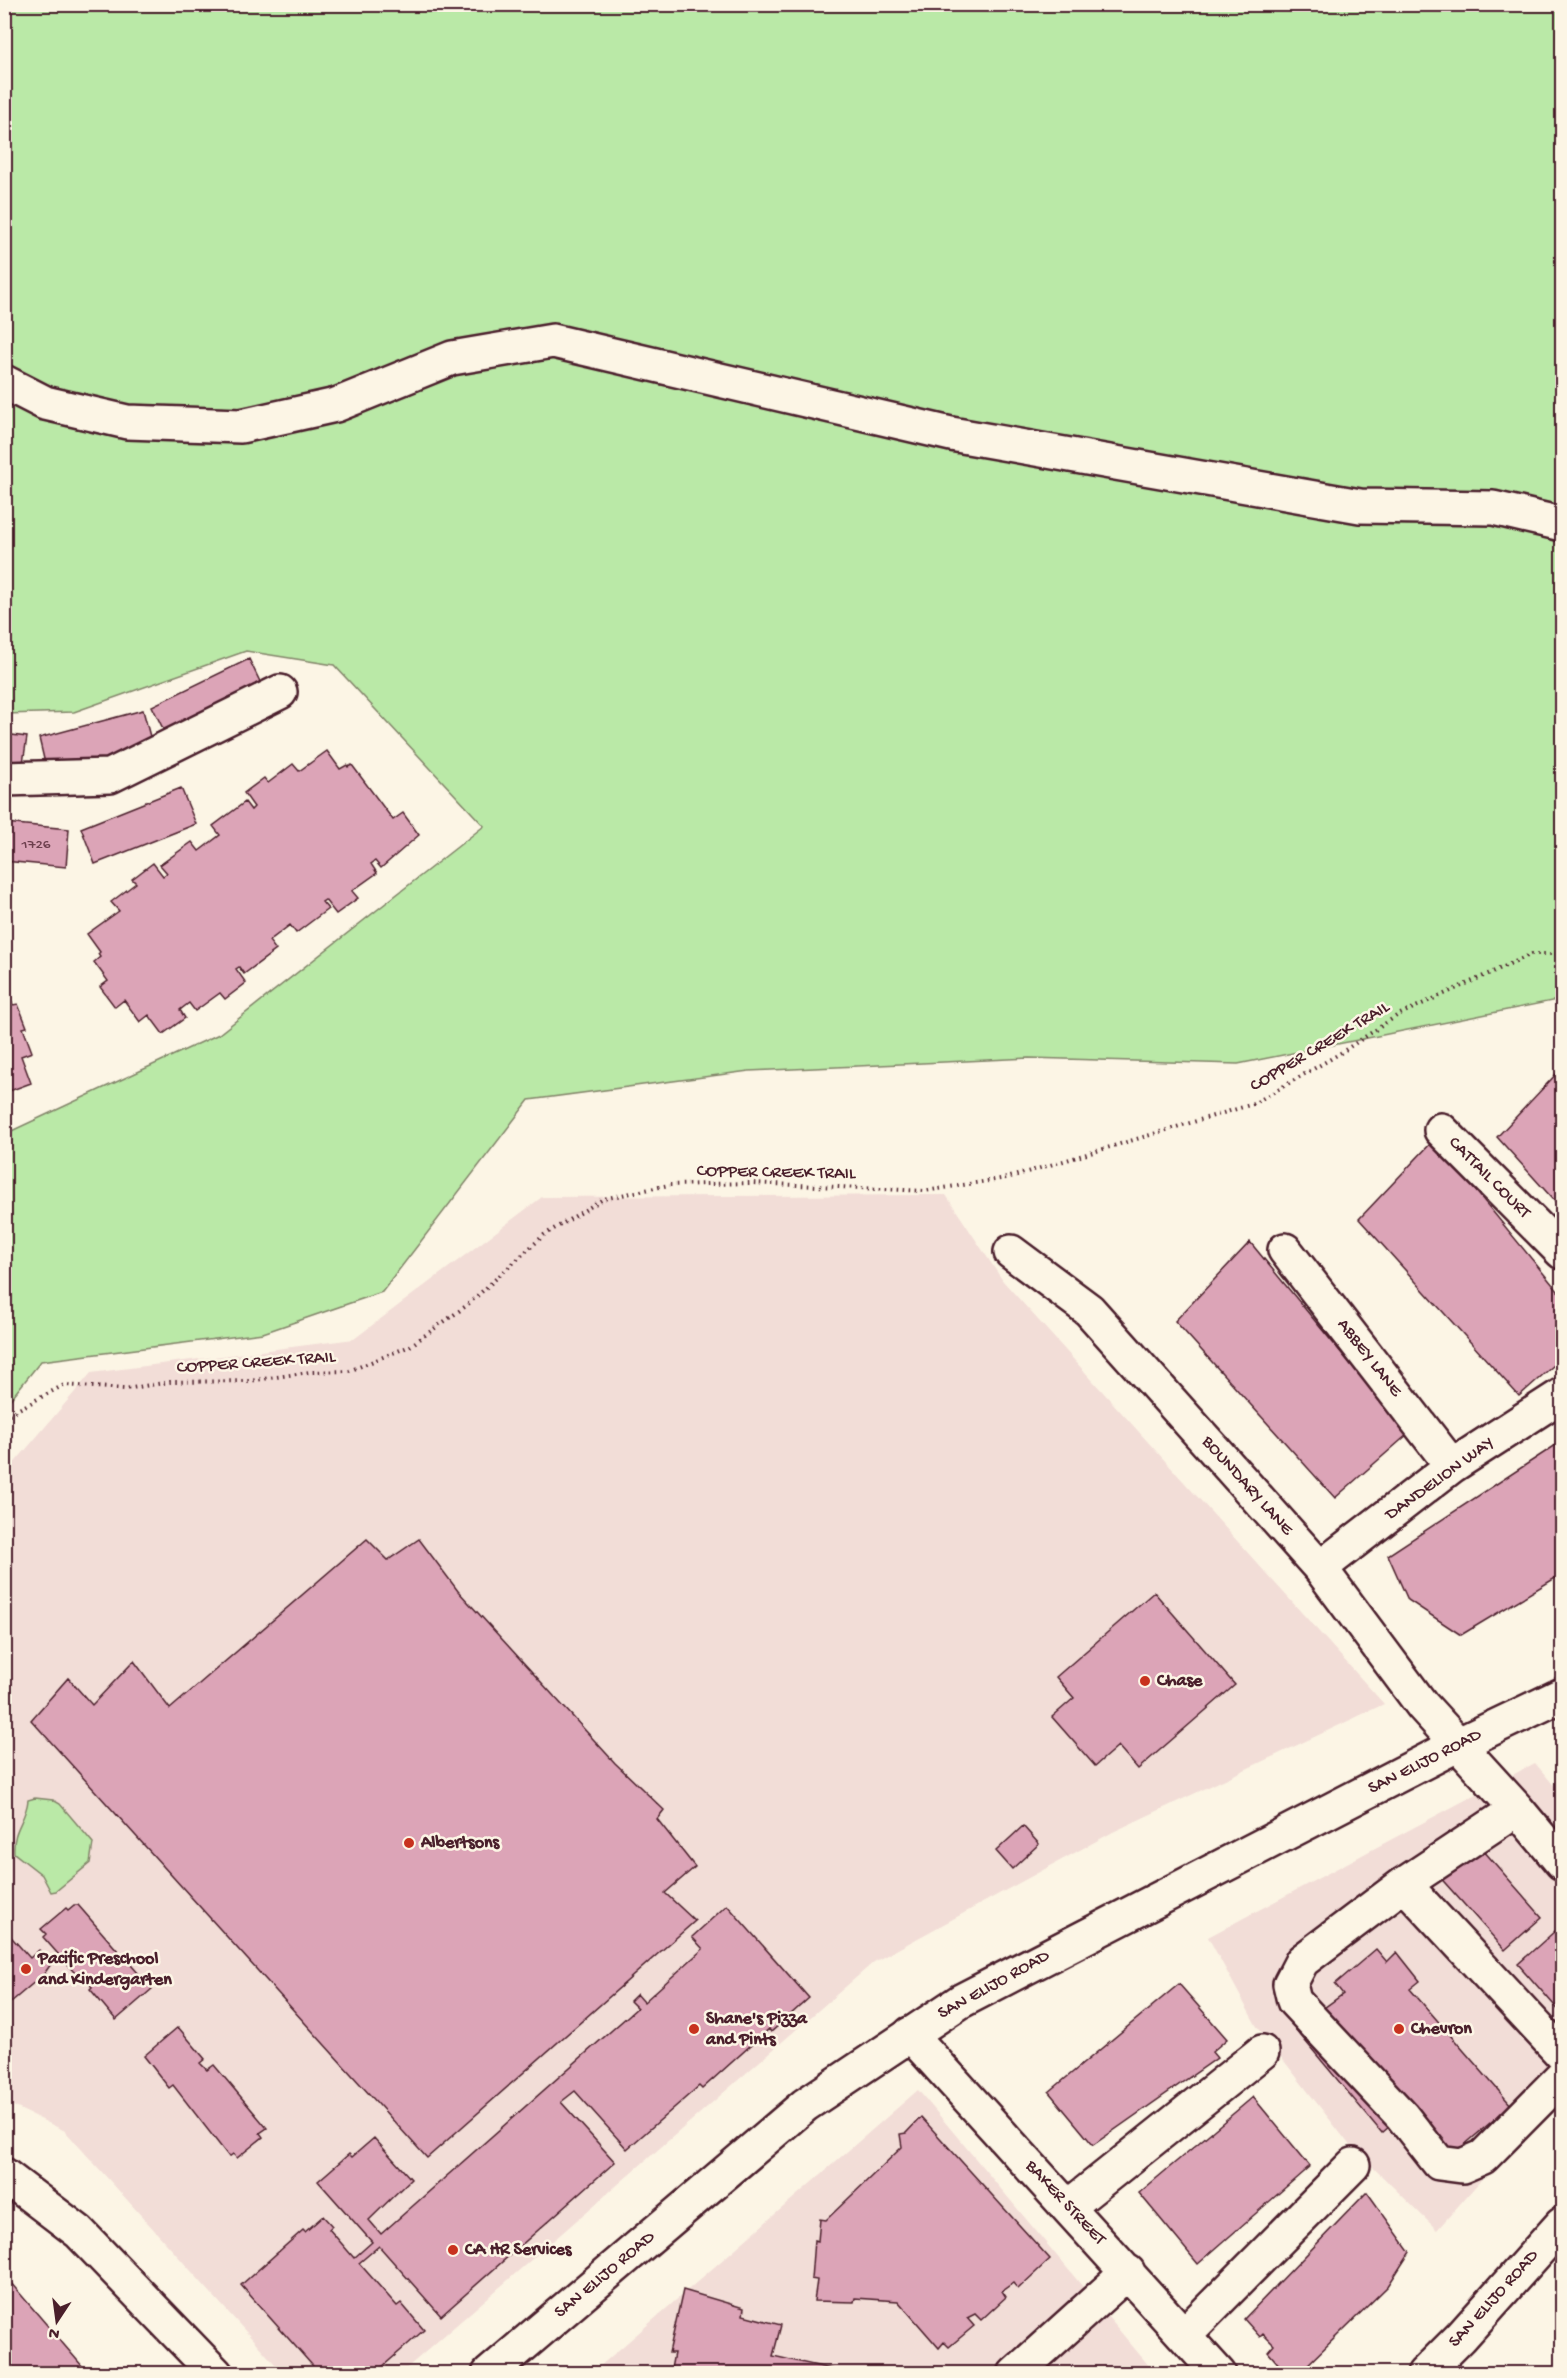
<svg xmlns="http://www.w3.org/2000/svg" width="1567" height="2378" viewBox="0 0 1567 2378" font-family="'Gochi Hand',sans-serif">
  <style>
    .built { fill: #f2ddd7 }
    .green { fill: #bae9a7; stroke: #828469; stroke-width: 1.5 }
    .building { fill: #dca4b7; stroke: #4a1f2b; stroke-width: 1.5 }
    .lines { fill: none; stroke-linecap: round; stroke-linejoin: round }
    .minor-casing { stroke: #4a1f2b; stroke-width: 38 }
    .major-casing { stroke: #4a1f2b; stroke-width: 38 }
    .path { stroke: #4a1f2b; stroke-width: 4; stroke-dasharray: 1.5 4.5; stroke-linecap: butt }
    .minor { stroke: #fcf5e5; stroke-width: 33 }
    .major { stroke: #fcf5e5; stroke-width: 33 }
    .poi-dot { fill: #c8321e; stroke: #fcf5e5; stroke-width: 2 }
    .labels { text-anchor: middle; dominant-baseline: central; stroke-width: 5; stroke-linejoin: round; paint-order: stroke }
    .number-label { font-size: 15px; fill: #6e404e }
    .street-label { font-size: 18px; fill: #4a1f2b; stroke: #fcf5e5 }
    .poi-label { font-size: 18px; font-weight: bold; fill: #4a1f2b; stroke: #fcf5e5; text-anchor: start }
  </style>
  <rect width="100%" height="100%" fill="#fcf5e5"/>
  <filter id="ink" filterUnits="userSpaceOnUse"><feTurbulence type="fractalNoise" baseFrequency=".0167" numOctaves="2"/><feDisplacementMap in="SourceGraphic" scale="12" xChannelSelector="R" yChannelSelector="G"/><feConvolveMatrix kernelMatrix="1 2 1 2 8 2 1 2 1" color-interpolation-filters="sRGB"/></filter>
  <g filter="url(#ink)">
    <path class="built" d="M946 1195 1003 1281 1384 1704 1113 1832 874 1962 401 2373H283L65 2131 5 2102V1474L91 1373 354 1339 542 1197Z
      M1535 1763 1562 1795V2088L1437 2230 1348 2143 1256 2025 1208 1937Z
      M918 2090 1155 2373 591 2374Z"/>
    <path class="green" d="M5 5H1562V999L1238 1064 1029 1058 749 1071 529 1100 382 1292 263 1333 41 1361 5 1406V1134L219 1034 484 826 334 665 246 651 74 712 5 714Z
      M35 1798 53 1800 60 1804 93 1843 90 1863 56 1891 51 1892 42 1875 14 1853C12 1829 26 1821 28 1800Z"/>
    <path class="building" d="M249 659 266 694 169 741 152 706Z
      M143 710 153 748 48 776 39 738Z
      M4 734 27 737 21 776 4 773Z
      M327 751 340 769 347 765 348 767 352 765 393 820 403 813 419 835 381 868 375 861 371 864 377 873 352 891 358 898 336 914 325 900 322 902 328 909 296 933 290 925 269 941 276 950 244 974 239 967 236 969 246 983 225 999 220 993 195 1011 189 1003 180 1010 185 1018 163 1034 149 1015 140 1022 124 1000 115 1007 100 987 108 981 94 962 100 957 98 954 100 952 87 934 119 911 111 902 136 883 132 879 153 863 163 876 167 873 160 865 192 842 199 851 220 835 213 826 245 802 251 810 254 807 244 793 264 778 268 783 293 764 299 771Z
      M181 788 196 824 95 864 81 828Z
      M4 823 69 829 66 867 4 861Z
      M5 984 13 1005 18 1004 27 1027 23 1028 32 1052 21 1056 31 1083 4 1093Z
      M1562 1068V1209L1497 1137Z
      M1434 1140 1562 1296V1358L1519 1396 1359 1219Z
      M1250 1242 1408 1434 1335 1498 1175 1321Z
      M1562 1441V1574L1461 1635 1408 1600 1388 1555Z
      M367 1539 388 1560 419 1539 458 1591 615 1763 664 1810 657 1819 695 1867 665 1893 695 1921 427 2158 31 1720 68 1678 92 1705 134 1661 170 1709Z
      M1154 1592 1235 1685 1138 1769 1118 1746 1095 1766 1052 1717 1074 1698 1056 1677Z
      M1023 1826 1039 1844 1012 1869 996 1851Z
      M1475 1841 1542 1917 1505 1950 1437 1874Z
      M74 1905H78L118 1951 112 1956 119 1963 125 1958 152 1989 116 2020 90 1989 92 1987 85 1979 82 1981 43 1937 46 1934 41 1929 66 1908 68 1910Z
      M727 1905 809 1998 771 2032 769 2029 702 2089 699 2086 627 2149 575 2091 561 2102 615 2162 441 2316 379 2246 359 2263 397 2306 401 2303 424 2330 374 2374H320L241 2285 303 2230 305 2232 323 2216 332 2226 329 2229 354 2258 372 2242 318 2181 349 2154 352 2157 374 2138 411 2179 369 2220 381 2234 637 2008 630 2001 637 1994 644 2002 703 1949 692 1937Z
      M4 1929 30 1958 39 1950 51 1964 44 1974 4 2008Z
      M1555 1931 1562 1940V2014L1518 1964Z
      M1376 1949 1387 1962 1397 1952 1420 1981 1410 1989 1511 2105 1449 2158 1408 2110 1382 2133 1295 2029 1343 1994 1335 1984Z
      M1179 1984 1227 2039 1212 2052 1217 2058 1093 2145 1049 2092Z
      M178 2027 205 2059 200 2063 207 2070 214 2065 267 2128 260 2133 263 2137 237 2158 233 2154 229 2157 173 2085 169 2088 144 2056Z
      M1253 2097 1310 2166 1198 2264 1139 2193Z
      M921 2117 1050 2259 1018 2289 1013 2283 1002 2291 1006 2297 981 2320 975 2314 967 2318 974 2326 949 2347 944 2342 939 2348 898 2301 855 2298 854 2302 814 2301 817 2280 811 2279 814 2240 818 2241 820 2219 826 2220 902 2147 900 2134 906 2133Z
      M1367 2192 1410 2252 1388 2286 1298 2374H1287L1268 2352 1274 2345 1263 2334 1260 2337 1244 2319Z
      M4 2275 89 2374H4Z
      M683 2290 744 2308 743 2315 781 2325 773 2356 840 2371 839 2374H670L674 2353H669Z"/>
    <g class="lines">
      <g class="minor-casing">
        <path id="minor" d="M4 382 45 403 127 422 241 426 336 405 452 358 553 341 951 434 1360 506 1493 508 1562 524
          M4 779 110 776 280 692
          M1441 1130 1562 1252
          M1285 1250 1452 1466
          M1011 1252 1089 1310 1320 1568 1422 1705 1517 1809
          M1320 1568 1452 1466 1562 1395
          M1562 1863 1517 1809 1404 1884 1562 2054
          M1404 1884 1302 1961 1290 1984 1294 2001 1402 2116 1439 2163 1462 2166 1483 2157 1562 2077
          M910 2034 1219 2374
          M1068 2207 1262 2052
          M1184 2335 1353 2165
          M1015 2374 1128 2272"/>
      </g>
      <g class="major-casing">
        <path id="major" d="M4 2175 79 2232 216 2374
          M489 2374 805 2105 961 2001 1457 1745 1562 1695
          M1424 2374 1461 2337 1562 2224"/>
      </g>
      <path class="path" d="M4 1417 64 1385 125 1389 170 1382 249 1381 310 1372 349 1371 410 1346 466 1306 544 1235 603 1199 669 1185 752 1183 925 1191 1007 1178 1253 1104 1339 1054 1398 1015 1532 954H1562"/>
      <use href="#minor" class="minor"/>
      <use href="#major" class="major"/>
    </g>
  </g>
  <g class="poi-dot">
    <circle cx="1145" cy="1681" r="6"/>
    <circle cx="409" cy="1843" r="6"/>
    <circle cx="26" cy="1969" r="6"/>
    <circle cx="694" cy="2029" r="6"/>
    <circle cx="1399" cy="2029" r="6"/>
    <circle cx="453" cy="2250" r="6"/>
  </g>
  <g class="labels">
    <g class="number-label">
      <text x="36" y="845">1726</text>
    </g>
    <g class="street-label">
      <text transform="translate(1320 1047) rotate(-31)">COPPER CREEK TRAIL</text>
      <text transform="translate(776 1173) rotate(1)">COPPER CREEK TRAIL</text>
      <text transform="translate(1489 1178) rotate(45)">CATTAIL COURT</text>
      <text transform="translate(1369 1358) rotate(52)">ABBEY LANE</text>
      <text transform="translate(256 1363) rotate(-4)">COPPER CREEK TRAIL</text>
      <text transform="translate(1440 1479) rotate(-36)">DANDELION WAY</text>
      <text transform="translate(1247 1486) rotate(48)">BOUNDARY LANE</text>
      <text transform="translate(1425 1762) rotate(-27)">SAN ELIJO ROAD</text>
      <text transform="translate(994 1985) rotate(-29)">SAN ELIJO ROAD</text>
      <text transform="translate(1065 2203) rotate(47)">BAKER STREET</text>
      <text transform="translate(605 2275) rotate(-40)">SAN ELIJO ROAD</text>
      <text transform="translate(1494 2299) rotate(-48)">SAN ELIJO ROAD</text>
    </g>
    <g class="poi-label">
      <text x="1157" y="1681">Chase</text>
      <text x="421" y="1843">Albertsons</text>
      <text x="38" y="1959">Pacific Preschool<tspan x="38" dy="21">and Kindergarten</tspan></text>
      <text x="706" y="2019">Shane's Pizza<tspan x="706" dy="21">and Pints</tspan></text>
      <text x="1411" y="2029">Chevron</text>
      <text x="465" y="2250">CA HR Services</text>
    </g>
  </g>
  <rect width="1567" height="2378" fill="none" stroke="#fcf5e5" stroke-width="24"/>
  <rect x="12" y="12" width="1543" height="2354" fill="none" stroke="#4a1f2b" stroke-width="2" filter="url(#ink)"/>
  <g transform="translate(57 2321) rotate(193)" stroke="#fcf5e5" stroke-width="4.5" paint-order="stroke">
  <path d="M0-4.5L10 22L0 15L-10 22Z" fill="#4a1f2b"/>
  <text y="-9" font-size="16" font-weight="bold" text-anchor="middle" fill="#4a1f2b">N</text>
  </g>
</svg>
